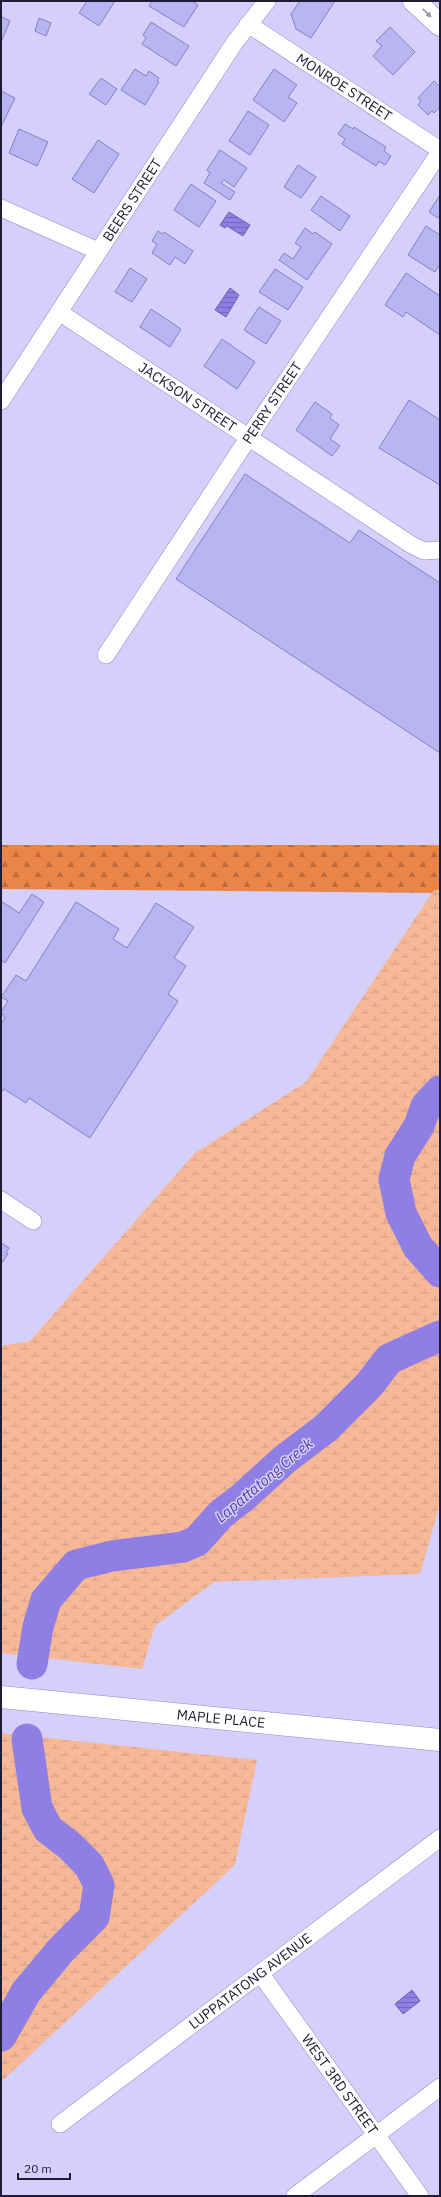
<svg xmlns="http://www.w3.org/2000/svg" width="441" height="2197" viewBox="0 0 441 2197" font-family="'IBM Plex Sans',sans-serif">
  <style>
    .forest { fill: url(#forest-firs) }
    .wetland { fill: url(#wetland-marsh) }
    .water { fill: url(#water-rules); stroke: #6d61b0 }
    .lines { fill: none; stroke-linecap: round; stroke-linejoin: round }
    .river { stroke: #8f7fe4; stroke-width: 31 }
    .building { fill: #bab4f3; stroke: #8880c2 }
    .minor-casing { stroke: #8f87ca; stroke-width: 18 }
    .major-casing { stroke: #8f87ca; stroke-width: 23 }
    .highway-casing { stroke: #8f87ca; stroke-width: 23 }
    .minor { stroke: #fff; stroke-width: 17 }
    .major { stroke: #fff; stroke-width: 22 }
    .highway { stroke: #fff; stroke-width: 22 }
    .oneway { fill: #9a98a4 }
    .labels { text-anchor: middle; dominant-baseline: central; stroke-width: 3; stroke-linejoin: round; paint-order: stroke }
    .street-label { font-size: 14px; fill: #1f1b35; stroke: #d4d0fb }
    .water-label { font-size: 15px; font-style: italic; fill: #583ab0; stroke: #d4d0fb }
  </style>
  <defs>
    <pattern id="forest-firs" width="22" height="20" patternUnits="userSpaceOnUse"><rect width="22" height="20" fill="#eb8447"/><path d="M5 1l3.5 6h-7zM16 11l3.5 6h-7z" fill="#be6b3c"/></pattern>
    <pattern id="wetland-marsh" width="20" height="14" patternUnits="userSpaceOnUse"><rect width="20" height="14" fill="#f7b898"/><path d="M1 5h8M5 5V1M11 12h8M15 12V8" fill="none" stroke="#d39e84"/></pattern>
    <pattern id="water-rules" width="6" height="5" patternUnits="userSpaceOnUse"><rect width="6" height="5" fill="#8f7fe4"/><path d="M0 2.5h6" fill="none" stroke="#7467ba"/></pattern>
  </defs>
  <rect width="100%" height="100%" fill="#d4d0fb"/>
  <path class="forest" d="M1 845H440V893L1 889Z"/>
  <path class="wetland" d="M434 890H440V1504L420 1574 214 1582 155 1626 142 1669 1 1653V1346L30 1341 195 1153 306 1082Z
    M1 1733 257 1760 235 1865 1 2082Z"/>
  <path class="water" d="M229 212 250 225 243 236 227 226 225 228 220 225Z
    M230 288 239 295 226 317 215 310Z
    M412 1990 420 2001 403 2014 395 2004Z"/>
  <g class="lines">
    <path class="river" d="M440 1091 426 1106 419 1126 400 1156 394 1179 401 1213 418 1247 440 1272
      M32 1664 38 1627 46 1600 76 1565 112 1556 183 1547 197 1541 221 1514 242 1498 285 1459 326 1428 369 1385 389 1359 440 1336
      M1 2036 26 1992 61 1950 94 1917 99 1885 89 1865 70 1846 48 1829 37 1808 27 1739"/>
  </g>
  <path class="building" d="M87 1H115L99 26 79 13Z
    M152 1H192L198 5 184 27 149 6Z
    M300 1H335L311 38 296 29 291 14Z
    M2 17 10 21 1 42V19Z
    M39 18 51 23 46 36 35 31Z
    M151 22 189 46 176 66 142 44 146 38 143 35Z
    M390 27 415 52 393 75 373 56 382 46 376 41Z
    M135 69 146 76 149 71 159 78 157 81 159 82 145 105 121 90Z
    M274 69 297 85 288 97 297 103 284 122 253 100Z
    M101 78 117 89 106 105 89 94Z
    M434 81 440 87V107L434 113 432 111 428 115 418 105 421 101 418 98Z
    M1 91 15 98 1 127Z
    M248 111 269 125 250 155 229 141Z
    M345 124 353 129 354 127 386 147 384 151 391 156 385 165 379 161 376 166 342 144 345 139 338 134Z
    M19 129 48 142 37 166 9 153Z
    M98 140 119 154 94 193 72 179Z
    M220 150 247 168 234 187 224 180 221 183 235 192 230 200 204 183 210 173 207 170Z
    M298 165 316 177 301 198 284 187Z
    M191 184 216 201 199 227 174 210Z
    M440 195V215L438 218 429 212Z
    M321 196 350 216 340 231 311 210Z
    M426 226 440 235V264L435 272 408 255Z
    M305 228 313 234 315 232 332 244 307 280 279 260 284 253 293 259 301 247 295 243Z
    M158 231 162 234 164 232 193 251 185 264 175 257 170 265 152 253 157 244 152 241Z
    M130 268 147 279 132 302 115 292Z
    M275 269 303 287 288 310 259 292Z
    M406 273 440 296V335L406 312 403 317 385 305Z
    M259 307 281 321 266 344 244 330Z
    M151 309 181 329 170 347 140 327Z
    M222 339 255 362 237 389 204 366Z
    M409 400 440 420V485L379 448Z
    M315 402 332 414 330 418 339 425 330 439 340 446 332 456 296 430Z
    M245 474 350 543 359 530 440 583V753L176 579Z
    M32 894 44 902 5 963 1 960V901L19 913Z
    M76 902 119 929 113 939 127 948 156 903 194 927 174 958 186 966 168 994 178 1001 90 1138 29 1098 26 1103 4 1089 1 1093V1024L5 1018 1 1012 8 1001 1 997 16 975 26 981Z
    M1 1243 9 1248 6 1253 8 1254 1 1264Z"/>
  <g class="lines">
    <g class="minor-casing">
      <g id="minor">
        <path id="s1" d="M248 24 440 150"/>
        <path d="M1 208 98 251"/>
        <path id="s2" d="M59 312 410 544 424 551 440 550"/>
        <path id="s3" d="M1 401 235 42 267 1"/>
        <path id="s4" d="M106 655 249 437 440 152"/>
        <path d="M1 1200 33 1221"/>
        <path id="s5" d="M260 1973 420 2196"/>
        <path id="s6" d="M60 2124 440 1838"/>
        <path d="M295 2196 440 2087"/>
      </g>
    </g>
    <g class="major-casing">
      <g id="major">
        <path id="s7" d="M1 1697 440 1740"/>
      </g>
    </g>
    <g class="highway-casing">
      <path id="highway" d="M414 1 440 25"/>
    </g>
    <use href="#minor" class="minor"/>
    <use href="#major" class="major"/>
    <use href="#highway" class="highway"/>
  </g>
  <defs><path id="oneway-solid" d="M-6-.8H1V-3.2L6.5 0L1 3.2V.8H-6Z"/></defs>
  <use class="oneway" href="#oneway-solid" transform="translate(427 13) rotate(44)"/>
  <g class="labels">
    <g class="street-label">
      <text stroke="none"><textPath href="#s1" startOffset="115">MONROE STREET</textPath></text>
      <text stroke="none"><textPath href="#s3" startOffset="240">BEERS STREET</textPath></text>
      <text stroke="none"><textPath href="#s2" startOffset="154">JACKSON STREET</textPath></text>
      <text stroke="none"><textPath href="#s4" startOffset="302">PERRY STREET</textPath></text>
      <text stroke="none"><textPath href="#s7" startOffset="221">MAPLE PLACE</textPath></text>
      <text stroke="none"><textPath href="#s6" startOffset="238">LUPPATATONG AVENUE</textPath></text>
      <text stroke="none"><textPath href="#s5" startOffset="137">WEST 3RD STREET</textPath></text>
    </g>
    <g class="water-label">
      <text transform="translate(264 1480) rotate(-40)">Lapattatong Creek</text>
    </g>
  </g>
  <rect width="441" height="2197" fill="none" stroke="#1f1b35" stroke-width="4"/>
  <path d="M18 2173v6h52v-6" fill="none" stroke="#1f1b35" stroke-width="2"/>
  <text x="24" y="2173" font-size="12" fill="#1f1b35" stroke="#d4d0fb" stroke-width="3" paint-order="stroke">20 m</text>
</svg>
